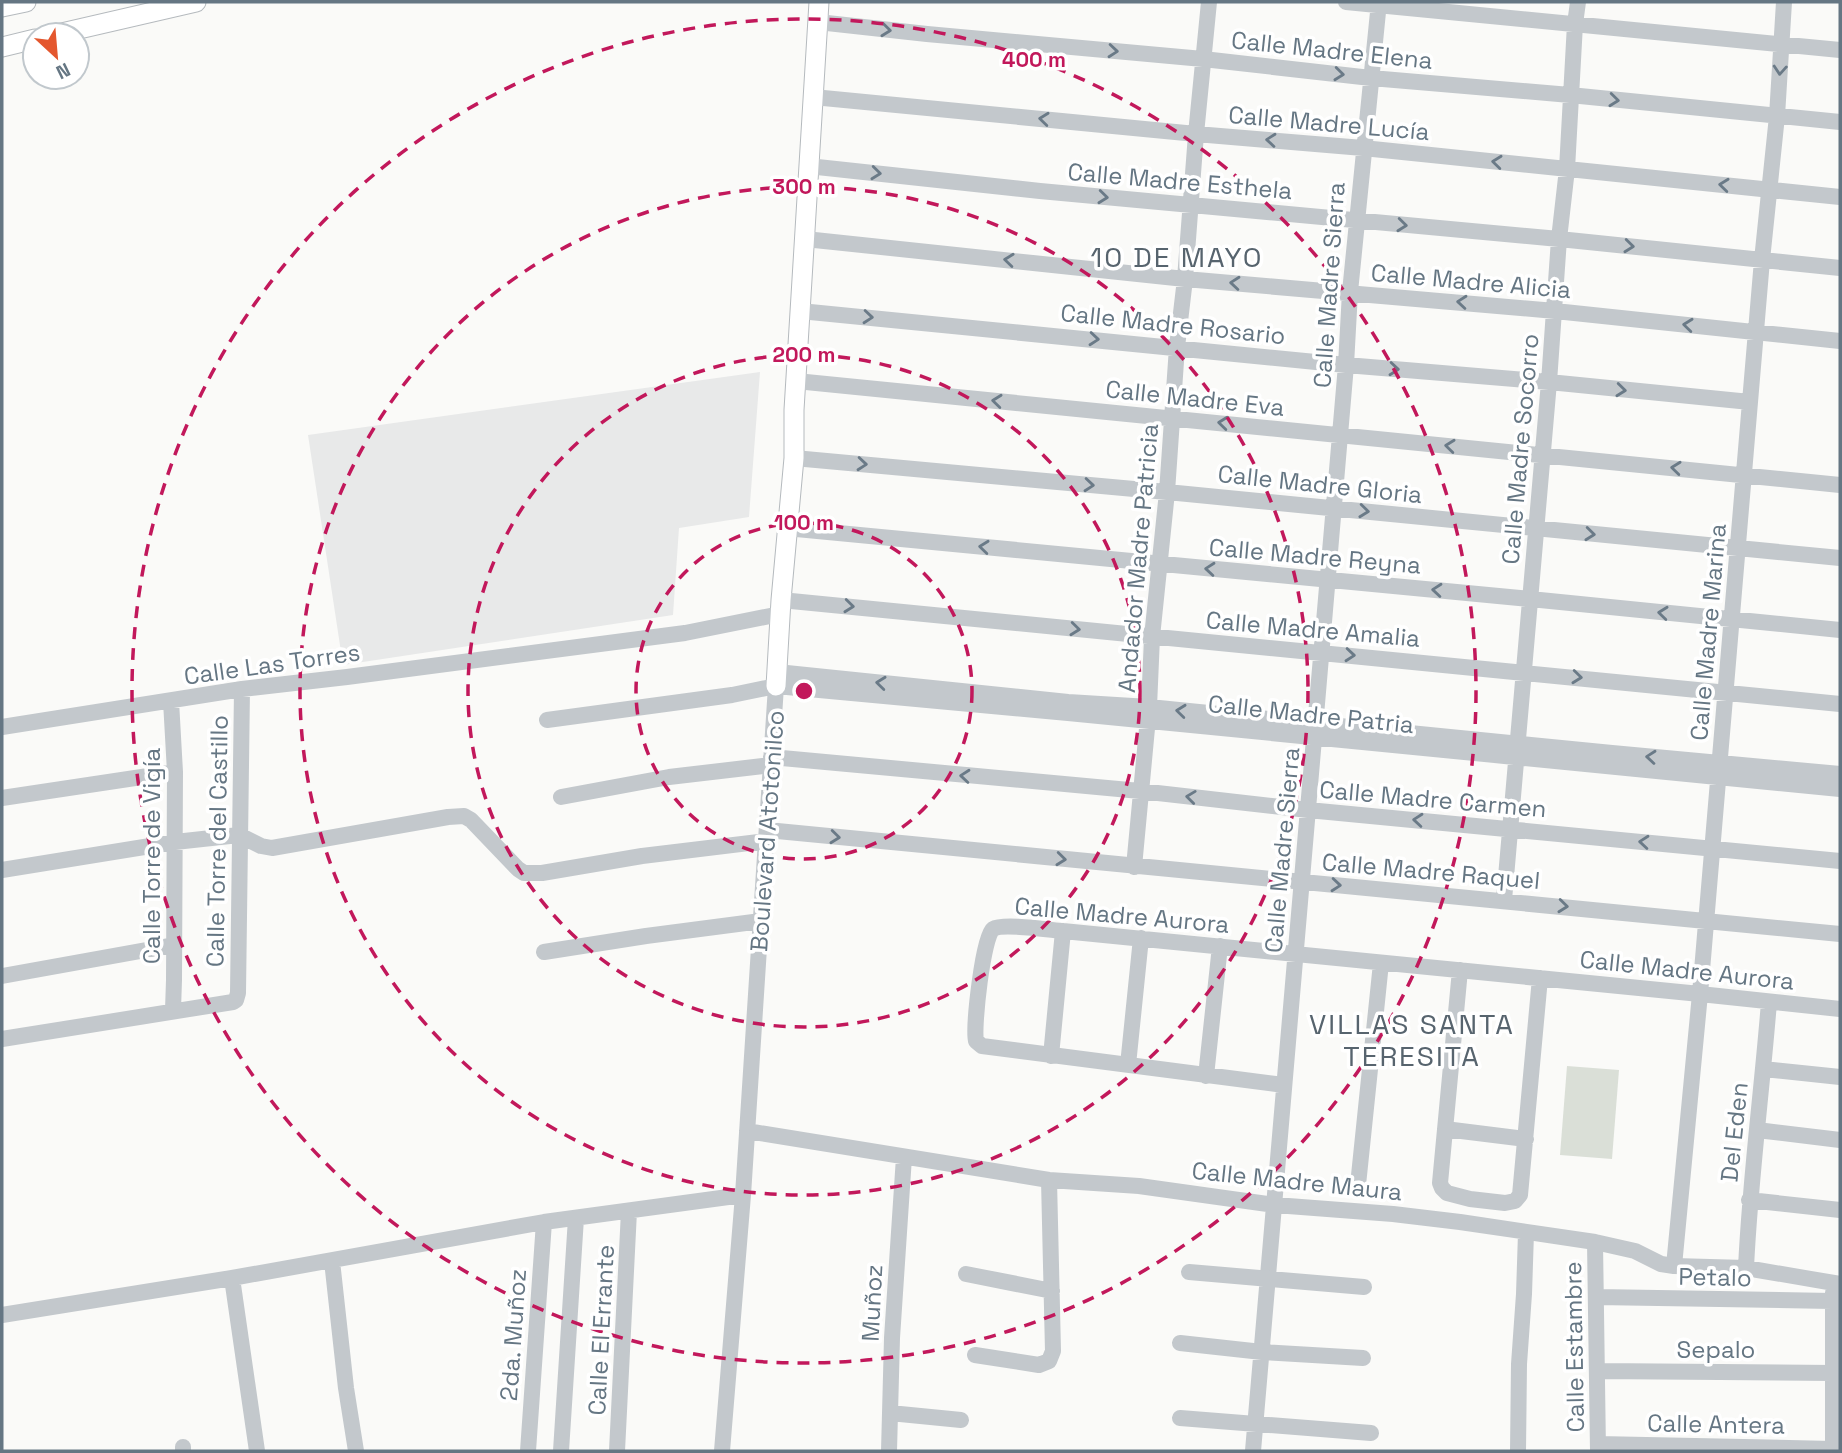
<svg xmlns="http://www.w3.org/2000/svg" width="1842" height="1453" viewBox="0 0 1842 1453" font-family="'Space Grotesk',sans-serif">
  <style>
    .built { fill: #e8e9e9 }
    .green { fill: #dadfd7 }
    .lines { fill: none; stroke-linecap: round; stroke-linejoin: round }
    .major-casing { stroke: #b5babe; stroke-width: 21 }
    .minor { stroke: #c3c8cc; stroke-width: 16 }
    .major { stroke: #fff; stroke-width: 19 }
    .oneway { stroke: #6a7a87 }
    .ring { fill: none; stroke: #c2185b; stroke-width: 3.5; stroke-dasharray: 12 9 }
    .labels { text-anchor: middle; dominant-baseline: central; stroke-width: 7; stroke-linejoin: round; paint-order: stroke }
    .street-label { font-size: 24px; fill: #657683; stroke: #fff }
    .quarter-label { font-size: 28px; letter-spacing: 2px; fill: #57646e; stroke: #fff }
    .centre { fill: #c2185b; stroke: #fff; stroke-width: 3.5 }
    .ring-label { font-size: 21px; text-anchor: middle; font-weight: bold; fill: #c2185b; stroke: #fff; stroke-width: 7; stroke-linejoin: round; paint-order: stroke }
  </style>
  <rect width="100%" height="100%" fill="#fafaf8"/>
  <path class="built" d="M760 372 749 517 679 528 673 615 343 665 308 435Z"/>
  <path class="green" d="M1567 1066 1619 1070 1612 1159 1560 1155Z"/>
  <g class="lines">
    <g class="major-casing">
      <path id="major" d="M2 7 26 2
        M53 35 196 2
        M2 47 35 39
        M776 686 781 600 794 458V410L819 2"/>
    </g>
    <path class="minor" d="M1346 2 1840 50
      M818 22 927 34 1203 59 1371 78 1570 95 1840 122
      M813 97 1196 134 1363 148 1840 197
      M808 166 1040 191 1559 239 1840 268
      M805 239 1185 279 1555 311 1840 341
      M800 311 1346 365 1549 382 1750 402
      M796 381 1840 485
      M794 458 1167 492 1840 558
      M786 528 1530 599 1840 630
      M781 600 1840 704
      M777 672 1068 702 1149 707 1612 753 1840 774
      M171 701 175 772 174 980 173 1010
      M547 720 732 695 776 686 1068 713 1840 789
      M2 727 242 689 347 677 685 633 780 614
      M771 757 1140 791 1308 810 1840 861
      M561 797 669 777 771 765
      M2 798 175 772
      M767 830C1125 866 1483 897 1840 934
      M1134 867 1149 707 1152 637 1167 492 1177 347 1185 279 1196 134 1209 2
      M2 870 175 842 239 835 261 846 272 848 448 817 464 816 471 820 518 869 524 873H542L642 856 766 841
      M1504 900 1549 382 1559 239 1567 169 1575 24 1578 2
      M544 952 646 936 761 921
      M1460 970 1440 1183 1442 1188 1447 1193 1470 1199 1505 1203 1515 1201 1520 1195 1540 978
      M2 976 174 945
      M2 1039 233 1002 236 1000 238 993 242 689
      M1051 1056 1063 931
      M1128 1065 1141 938
      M1764 1069 1840 1077
      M1206 1076 1220 946
      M1284 1085 982 1046 976 1041C973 1027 983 936 993 929 1003 923 1050 930 1063 931L1700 994 1840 1009
      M1445 1129 1526 1139
      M1757 1130 1840 1140
      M747 1131 1049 1180 1139 1186 1275 1205 1393 1214 1460 1222 1595 1242 1635 1251 1661 1264 1674 1266 1746 1268 1840 1284
      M1358 1185 1381 963
      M1749 1200 1840 1210
      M1595 1242 1598 1451
      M332 1261 346 1388 356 1451
      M1674 1266 1700 994 1762 260 1777 116 1784 2
      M1746 1268C1750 1179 1762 1091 1769 1002
      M1189 1272 1364 1287
      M966 1274 1052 1291
      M232 1278 257 1451
      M1597 1297 1832 1301
      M2 1315 232 1278 544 1222 743 1195
      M1180 1343 1262 1352 1363 1358
      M975 1355 1039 1365 1049 1361 1053 1351 1049 1180
      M1598 1371 1834 1373
      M890 1413 961 1420
      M1180 1418 1371 1433
      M1598 1444 1833 1449
      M183 1447V1451
      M528 1451 544 1222
      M561 1451 576 1218
      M617 1451 629 1211
      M722 1451 743 1195 776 686
      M889 1451 892 1338 904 1157
      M1253 1451 1346 365 1350 292 1379 2
      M1518 1451 1519 1364 1524 1294 1526 1233
      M1833 1451V1293"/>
    <use href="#major" class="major"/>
  </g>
  <defs><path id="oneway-chevron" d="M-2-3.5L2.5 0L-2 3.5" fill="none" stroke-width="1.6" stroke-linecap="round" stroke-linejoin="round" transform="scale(1.75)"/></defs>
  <g class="oneway">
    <use href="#oneway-chevron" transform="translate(886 30) rotate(6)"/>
    <use href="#oneway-chevron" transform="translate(1113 51) rotate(5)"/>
    <use href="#oneway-chevron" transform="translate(1780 70) rotate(94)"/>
    <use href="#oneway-chevron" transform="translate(1339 74) rotate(6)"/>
    <use href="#oneway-chevron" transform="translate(1614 100) rotate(6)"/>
    <use href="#oneway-chevron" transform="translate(1044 119) rotate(-174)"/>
    <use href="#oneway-chevron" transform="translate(1271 140) rotate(-175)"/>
    <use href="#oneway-chevron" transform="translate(1497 162) rotate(-174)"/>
    <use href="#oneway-chevron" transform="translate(876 173) rotate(6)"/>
    <use href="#oneway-chevron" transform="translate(1724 185) rotate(-174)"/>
    <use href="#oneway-chevron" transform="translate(1103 197) rotate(6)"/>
    <use href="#oneway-chevron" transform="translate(1402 225) rotate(6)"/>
    <use href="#oneway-chevron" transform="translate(1629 246) rotate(6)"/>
    <use href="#oneway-chevron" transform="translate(1009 260) rotate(-174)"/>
    <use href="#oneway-chevron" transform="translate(1235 283) rotate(-175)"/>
    <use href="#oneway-chevron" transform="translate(1462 302) rotate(-175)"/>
    <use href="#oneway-chevron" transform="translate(868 317) rotate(5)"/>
    <use href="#oneway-chevron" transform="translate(1688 325) rotate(-174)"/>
    <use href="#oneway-chevron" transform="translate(1094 339) rotate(5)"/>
    <use href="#oneway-chevron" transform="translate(1394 369) rotate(5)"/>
    <use href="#oneway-chevron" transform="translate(1621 390) rotate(6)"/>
    <use href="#oneway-chevron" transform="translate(997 401) rotate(-174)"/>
    <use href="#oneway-chevron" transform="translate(1223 423) rotate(-174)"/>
    <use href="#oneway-chevron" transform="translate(1450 446) rotate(-174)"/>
    <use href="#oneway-chevron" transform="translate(862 464) rotate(5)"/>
    <use href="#oneway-chevron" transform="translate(1676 468) rotate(-174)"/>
    <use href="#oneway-chevron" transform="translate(1089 485) rotate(5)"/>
    <use href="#oneway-chevron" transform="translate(1364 511) rotate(6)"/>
    <use href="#oneway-chevron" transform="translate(1590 534) rotate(6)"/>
    <use href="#oneway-chevron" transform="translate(984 547) rotate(-174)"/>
    <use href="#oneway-chevron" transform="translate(1210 569) rotate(-175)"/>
    <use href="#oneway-chevron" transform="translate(1437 590) rotate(-175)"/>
    <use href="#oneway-chevron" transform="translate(849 606) rotate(6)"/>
    <use href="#oneway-chevron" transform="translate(1663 613) rotate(-174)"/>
    <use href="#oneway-chevron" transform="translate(1075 629) rotate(6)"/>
    <use href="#oneway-chevron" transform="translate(1350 655) rotate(5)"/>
    <use href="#oneway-chevron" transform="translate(1577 677) rotate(6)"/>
    <use href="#oneway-chevron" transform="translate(881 683) rotate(-174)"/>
    <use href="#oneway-chevron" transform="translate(1181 711) rotate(-174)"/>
    <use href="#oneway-chevron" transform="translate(1651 757) rotate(-175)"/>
    <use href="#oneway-chevron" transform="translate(965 776) rotate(-175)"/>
    <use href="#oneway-chevron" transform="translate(1191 797) rotate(-173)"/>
    <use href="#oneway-chevron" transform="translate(1418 820) rotate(-175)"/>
    <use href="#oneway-chevron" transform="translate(835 837) rotate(6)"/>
    <use href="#oneway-chevron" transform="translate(1644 842) rotate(-175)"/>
    <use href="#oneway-chevron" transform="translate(1061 859) rotate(6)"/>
    <use href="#oneway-chevron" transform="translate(1336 885) rotate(5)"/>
    <use href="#oneway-chevron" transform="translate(1563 906) rotate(6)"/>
  </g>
  <g class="ring">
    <circle cx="804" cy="691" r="168"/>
    <circle cx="804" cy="691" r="336"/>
    <circle cx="804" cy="691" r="504"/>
    <circle cx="804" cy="691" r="672"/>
  </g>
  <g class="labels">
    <g class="street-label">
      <text transform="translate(1332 50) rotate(6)">Calle Madre Elena</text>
      <text transform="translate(1329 123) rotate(5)">Calle Madre Lucía</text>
      <text transform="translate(1180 181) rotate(5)">Calle Madre Esthela</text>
      <text transform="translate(1471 281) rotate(5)">Calle Madre Alicia</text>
      <text transform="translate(1329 285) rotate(-86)">Calle Madre Sierra</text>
      <text transform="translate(1173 324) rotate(6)">Calle Madre Rosario</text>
      <text transform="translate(1195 398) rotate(6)">Calle Madre Eva</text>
      <text transform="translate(1520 449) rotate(-85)">Calle Madre Socorro</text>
      <text transform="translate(1320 484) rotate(6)">Calle Madre Gloria</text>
      <text transform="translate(1315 556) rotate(5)">Calle Madre Reyna</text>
      <text transform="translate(1138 558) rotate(-85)">Andador Madre Patricia</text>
      <text transform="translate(1313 629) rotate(5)">Calle Madre Amalia</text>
      <text transform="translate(1708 632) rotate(-85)">Calle Madre Marina</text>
      <text transform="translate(272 664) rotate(-8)">Calle Las Torres</text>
      <text transform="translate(1311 714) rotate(6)">Calle Madre Patria</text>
      <text transform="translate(1433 799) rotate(5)">Calle Madre Carmen</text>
      <text transform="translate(767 831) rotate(-86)">Boulevard Atotonilco</text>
      <text transform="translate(217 841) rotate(-89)">Calle Torre del Castillo</text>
      <text transform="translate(1282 850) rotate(-85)">Calle Madre Sierra</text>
      <text transform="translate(151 856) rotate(-90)">Calle Torre de Vigía</text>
      <text transform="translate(1431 871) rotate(5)">Calle Madre Raquel</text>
      <text transform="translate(1122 915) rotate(5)">Calle Madre Aurora</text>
      <text transform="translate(1687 970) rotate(6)">Calle Madre Aurora</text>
      <text transform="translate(1734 1132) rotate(-84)">Del Eden</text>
      <text transform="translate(1297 1181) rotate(6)">Calle Madre Maura</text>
      <text transform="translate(1715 1277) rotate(1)">Petalo</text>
      <text transform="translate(872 1303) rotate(-87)">Muñoz</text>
      <text transform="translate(601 1330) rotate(-87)">Calle El Errante</text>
      <text transform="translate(513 1335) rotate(-86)">2da. Muñoz</text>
      <text transform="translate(1574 1347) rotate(-91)">Calle Estambre</text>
      <text x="1716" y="1349">Sepalo</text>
      <text transform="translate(1716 1424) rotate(1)">Calle Antera</text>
    </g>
    <g class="quarter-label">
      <text x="1177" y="257">10 DE MAYO</text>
      <text x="1412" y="1024">VILLAS SANTA<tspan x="1412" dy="32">TERESITA</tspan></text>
    </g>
  </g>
  <circle cx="804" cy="691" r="10" class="centre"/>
  <g class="ring-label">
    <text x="1034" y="67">400 m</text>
    <text x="804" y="194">300 m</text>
    <text x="804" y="362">200 m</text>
    <text x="804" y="530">100 m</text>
  </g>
  <rect width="1842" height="1453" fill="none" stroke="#657683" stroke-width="7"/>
  <g transform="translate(56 56) rotate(154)"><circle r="33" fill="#ffffff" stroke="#c1c8cd" stroke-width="2"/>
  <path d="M0-5L12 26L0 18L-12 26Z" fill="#e4572e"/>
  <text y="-10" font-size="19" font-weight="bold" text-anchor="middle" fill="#657683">N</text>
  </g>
</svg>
